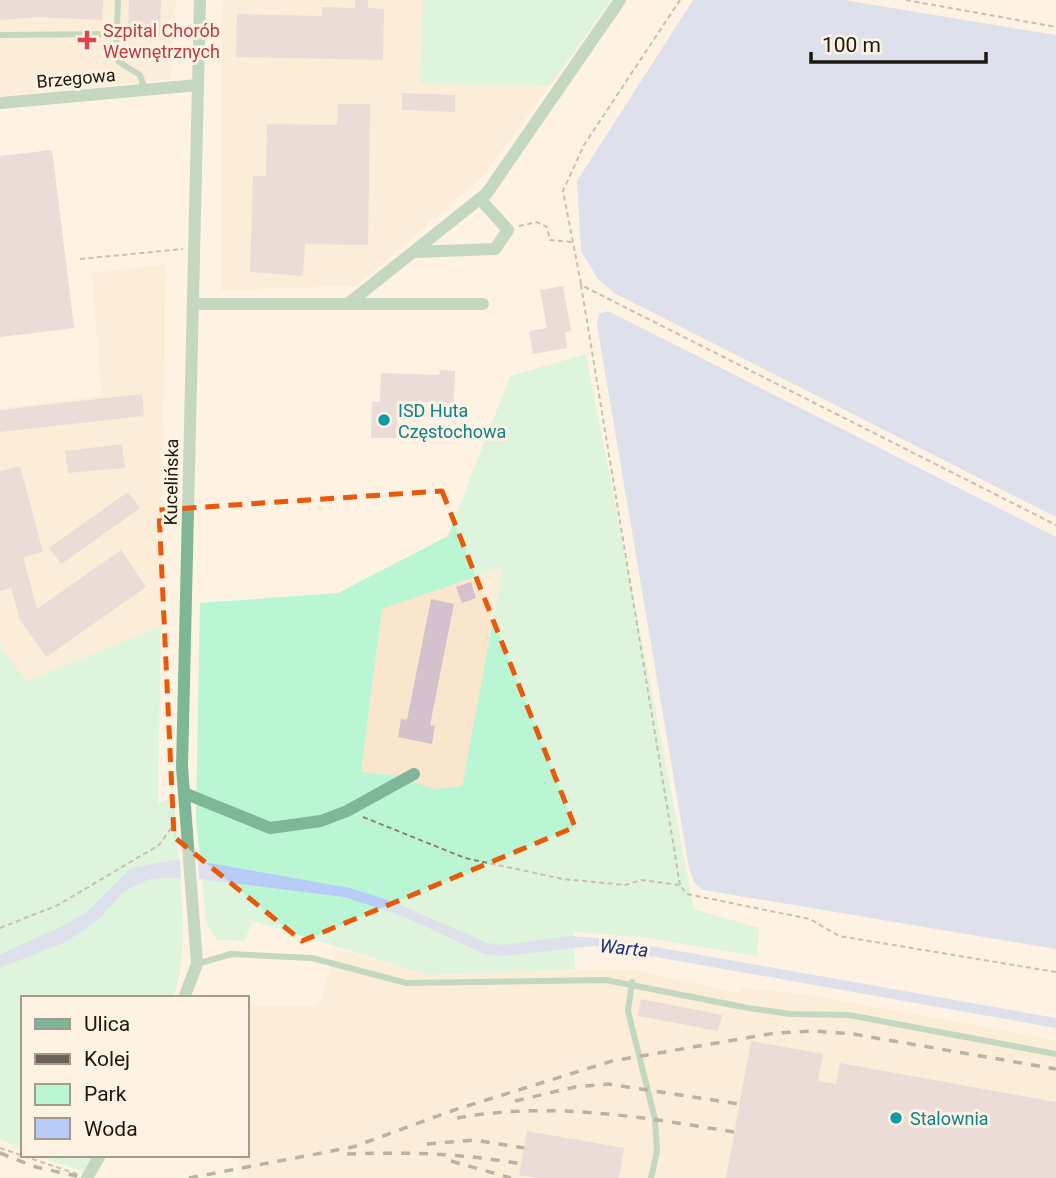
<svg xmlns="http://www.w3.org/2000/svg" width="1056" height="1178" viewBox="0 0 1056 1178" font-family="Roboto,sans-serif">
  <style>
    .built { fill: #fae6cc }
    .green { fill: #baf6d4; fill-rule: evenodd }
    .water { fill: #b8ccf7 }
    .building { fill: #d5c0cd }
    .lines { fill: none; stroke-linecap: round; stroke-linejoin: round }
    .path { stroke: #8b8377; stroke-width: 2; stroke-dasharray: 5 3.5; stroke-linecap: butt }
    .lane { stroke: #7eb697; stroke-width: 6 }
    .street { stroke: #7eb697; stroke-width: 12 }
    .rail { stroke: #6a6359; stroke-width: 3.5; stroke-dasharray: 9 9; stroke-linecap: butt }
    .marked { fill: none; stroke: #e8590c; stroke-width: 5; stroke-dasharray: 14 9; stroke-linejoin: round }
    .health-dot { fill: #e0444e; stroke: #fef2e2; stroke-width: 2.5 }
    .culture-dot { fill: #0f9aa8; stroke: #fef2e2; stroke-width: 2.5 }
    .labels { text-anchor: middle; dominant-baseline: central; stroke-width: 6; stroke-linejoin: round; paint-order: stroke }
    .health-label { font-size: 18px; fill: #be3a42; stroke: #fef2e2; text-anchor: start }
    .street-label { font-size: 18px; fill: #1d1811; stroke: #fef2e2 }
    .culture-label { font-size: 18px; fill: #0d838f; stroke: #fef2e2; text-anchor: start }
    .water-label { font-size: 19px; font-style: italic; fill: #163280; stroke: #fef2e2 }
  </style>
  <rect width="100%" height="100%" fill="#fef2e2"/>
  <path class="built" d="M0 0H176L171 79 0 96Z
    M222 0H423L421 84 550 86 483 176 356 286 220 290Z
    M166 264 161 626 25 681 0 644V408L102 396 91 273Z
    M504 567 462 786 435 789 393 775 361 772 382 608Z
    M337 949 428 975 633 969 739 994 743 988 804 994 1056 1040V1178H241L237 1155H247V1005L318 1007Z"/>
  <path class="green" d="M423 0H611L550 86 420 84Z
    M586 354 694 909 759 928 757 956 638 937 574 932 575 970 428 975 253 921 244 941 217 940 206 923 196 818 200 603 338 593 448 536 510 376ZM503 567 462 786 435 789 393 775 361 772 382 609Z
    M161 626 158 803 173 797C177 853 193 948 173 998H23V1150L0 1139V644L26 681Z
    M37 1155H93L83 1172Z"/>
  <path class="water" d="M693 0H844L1056 35V517L614 293 598 279 581 251 577 181Z
    M608 311 1056 537V949L703 890 694 882 689 868 597 325 599 314Z
    M180 859 181 878 150 879 123 892 100 918 68 941 0 968V954L59 928 88 911 131 868Z
    M198 861 350 888 394 902 487 943 504 945 569 936 611 939 1056 1018V1028L594 946 500 956 484 954 405 917 344 897 199 879Z"/>
  <path class="building" d="M0 0H103L102 20 37 17 0 20Z
    M129 0H161L160 35 128 34Z
    M355 0H368V8L384 9 383 60 236 57 237 14 322 16V7L355 8Z
    M402 93 455 95V112L402 110Z
    M338 104H370L368 245 305 244 303 276 250 272 253 176H266L267 124 337 125Z
    M52 150 74 328 0 337V156Z
    M563 286 571 331 565 332 567 348 533 354 529 331 547 328 540 290Z
    M440 370 455 371 454 403 398 401 397 438H371L372 402H380L381 373 439 375Z
    M142 394 144 416 0 432V410Z
    M122 444 125 468 68 473 65 451Z
    M20 466 43 552 23 557 37 609 121 550 146 587 46 657 20 620 11 588 0 591V471Z
    M128 492 140 508 61 564 49 548Z
    M471 582 476 598 462 603 456 587Z
    M431 599 454 604 430 725 435 726 432 744 398 737 401 719 407 720Z
    M641 999 722 1015 718 1031 638 1016Z
    M751 1041 823 1054 818 1081 836 1084 840 1063 1056 1102V1178H726Z
    M527 1131 624 1148 619 1178H537L519 1175Z"/>
  <g class="lines">
    <path class="path" d="M906 0 1056 27
      M519 226 537 222 547 227 550 240 572 242
      M80 259 183 249
      M581 284 563 191 584 145 680 0
      M363 817 465 858 563 879 625 885 641 880 680 885 687 894 810 919 839 936 1056 972
      M680 885 581 285 1056 525
      M0 928 58 905 159 845 174 824
      M0 1148 77 1174"/>
    <path class="lane" d="M118 0 116 57 119 62 140 75 145 90
      M0 35 117 34
      M197 964 231 954 312 958 406 983 606 980 748 1008 791 1014 849 1015 1056 1054
      M632 982 628 1011 655 1119 657 1151 651 1178"/>
    <path class="street" d="M0 103 198 85
      M415 252 495 249 508 230 480 199
      M349 303 487 193 620 0
      M193 304H483
      M184 793 270 828 321 821 347 811 414 774
      M184 998 197 964 182 767 200 0
      M87 1178 100 1155"/>
    <path class="rail" d="M515 1101 575 1087 608 1084 739 1104
      M457 1118C550 1101 642 1117 734 1132
      M427 1144 474 1140 524 1148
      M0 1153 36 1167 85 1178
      M347 1154C407 1152 462 1153 521 1164
      M451 1161 511 1178
      M189 1178 353 1147 454 1110 612 1061 775 1033 814 1031 853 1034 1056 1069"/>
  </g>
  <path d="M0 0H1056V1178H0ZM442 491 575 827 302 941 174 837 159 510Z" fill="#fef2e2" fill-opacity=".55" fill-rule="evenodd"/>
  <path class="marked" d="M442 491 575 827 302 941 174 837 159 510Z"/>
  <path class="health-dot" d="M83.5 29.5h7v7h7v7h-7v7h-7v-7h-7v-7h7z"/>
  <g class="culture-dot">
    <circle cx="384" cy="420" r="7"/>
    <circle cx="896" cy="1118" r="7"/>
  </g>
  <g class="labels">
    <g class="health-label">
      <text x="103" y="30">Szpital Chorób<tspan x="103" dy="21">Wewnętrznych</tspan></text>
    </g>
    <g class="street-label">
      <text transform="translate(76 78) rotate(-5)">Brzegowa</text>
      <text transform="translate(171 482) rotate(-89)">Kucelińska</text>
    </g>
    <g class="culture-label">
      <text x="398" y="410">ISD Huta<tspan x="398" dy="21">Częstochowa</tspan></text>
      <text x="910" y="1118">Stalownia</text>
    </g>
    <g class="water-label">
      <text transform="translate(624 948) rotate(6)">Warta</text>
    </g>
  </g>
  <rect x="21" y="996" width="228" height="161" fill="#fef2e2" stroke="#a49b8e" stroke-width="2"/>
  <rect x="35" y="1019" width="35" height="10" fill="#7eb697" stroke="#a49b8e" stroke-width="2"/>
  <text x="84" y="1031" font-size="21" fill="#1d1811">Ulica</text>
  <rect x="35" y="1054" width="35" height="10" fill="#6a6359" stroke="#a49b8e" stroke-width="2"/>
  <text x="84" y="1066" font-size="21" fill="#1d1811">Kolej</text>
  <rect x="35" y="1084" width="35" height="21" fill="#baf6d4" stroke="#a49b8e" stroke-width="2"/>
  <text x="84" y="1101" font-size="21" fill="#1d1811">Park</text>
  <rect x="35" y="1118" width="35" height="21" fill="#b8ccf7" stroke="#a49b8e" stroke-width="2"/>
  <text x="84" y="1136" font-size="21" fill="#1d1811">Woda</text>
  <path d="M811 52v10h175v-10" fill="none" stroke="#1d1811" stroke-width="3.5"/>
  <text x="822" y="52" font-size="21" fill="#1d1811" stroke="#fef2e2" stroke-width="5" paint-order="stroke">100 m</text>
</svg>
